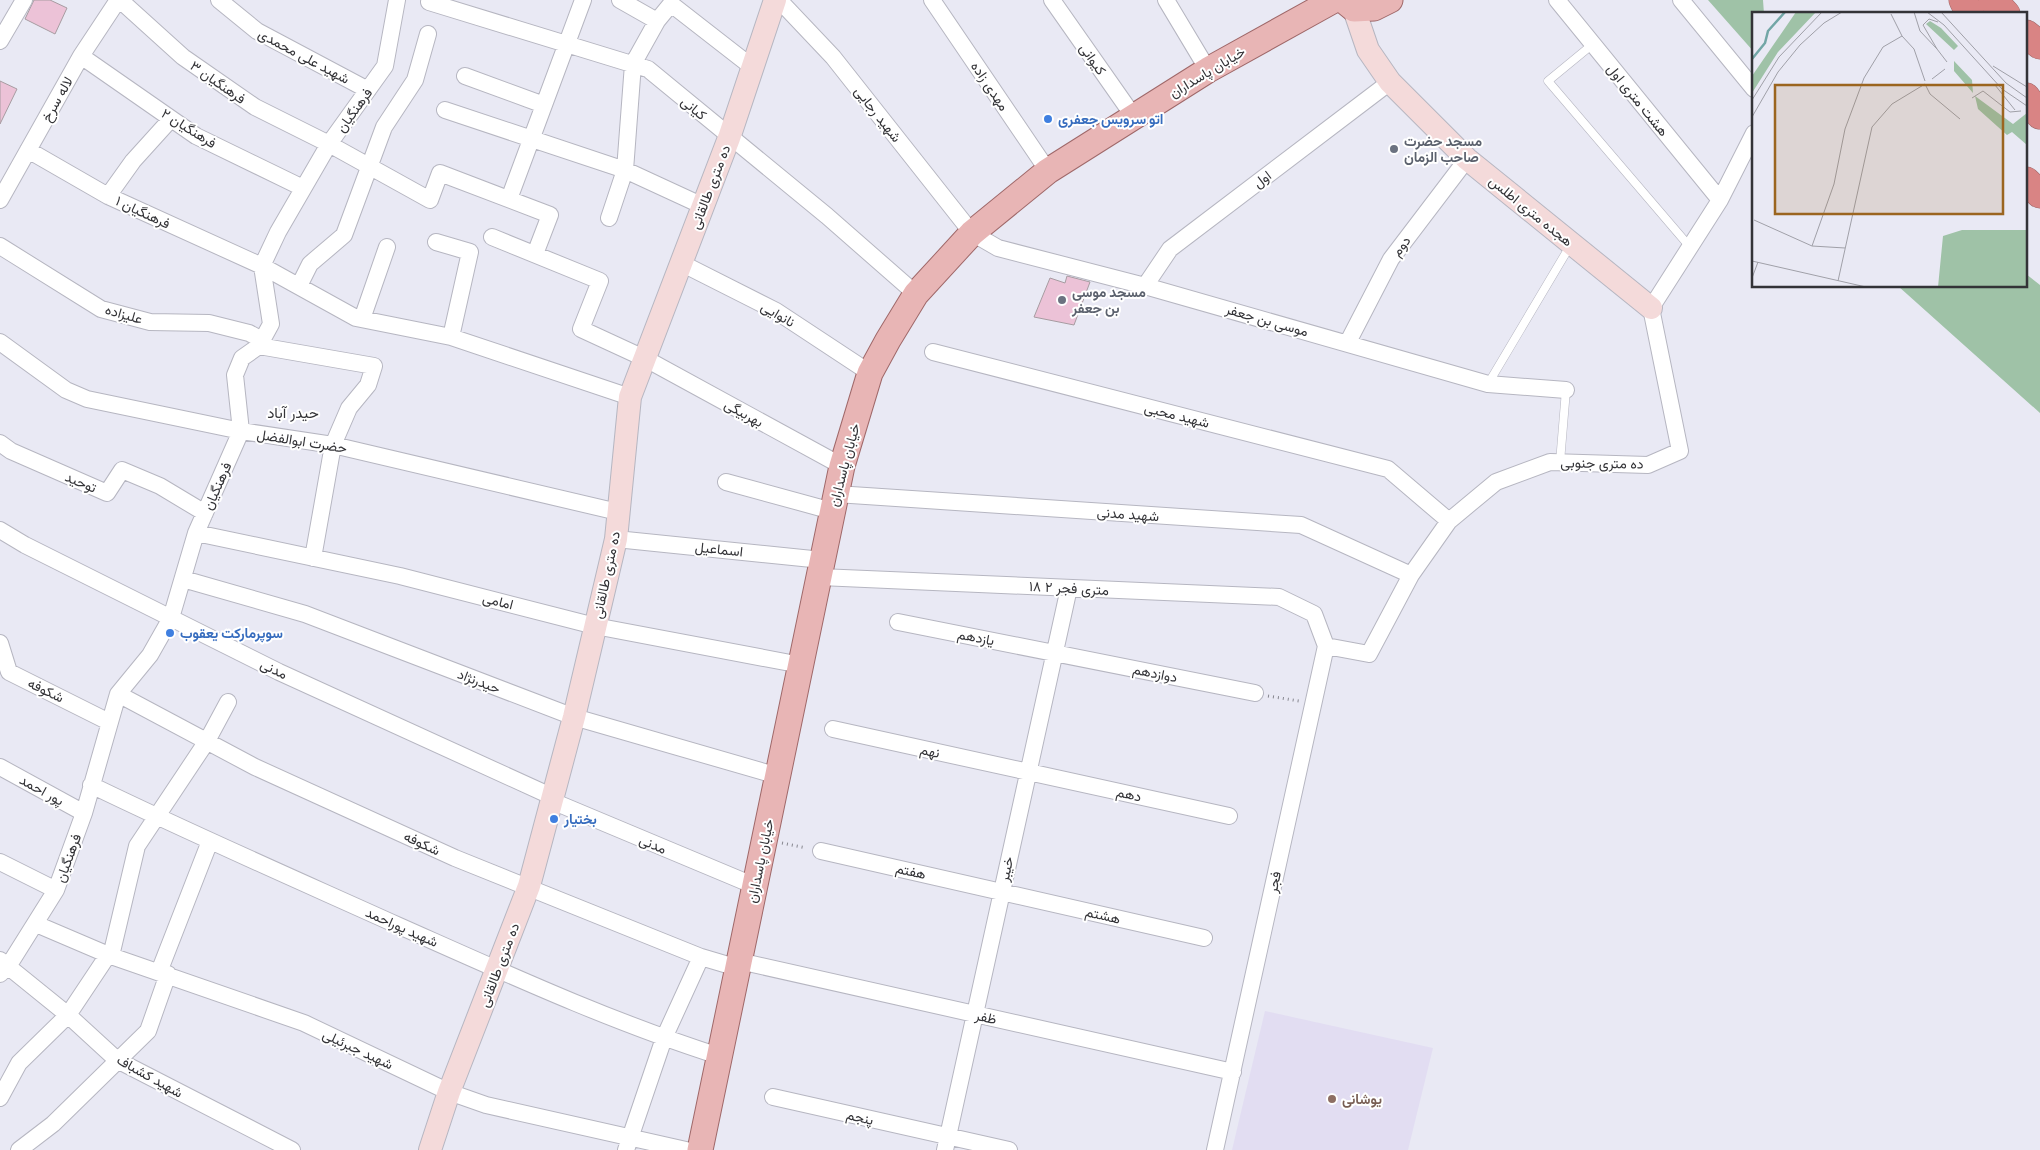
<svg xmlns="http://www.w3.org/2000/svg" width="2040" height="1150" viewBox="0 0 2040 1150" font-family="Poppins,Vazirmatn,sans-serif">
  <style>
    .education { fill: #e2ddf2 }
    .green { fill: #9fc2a7 }
    .building { fill: #ecc2d7; stroke: #a79ca1 }
    .lines { fill: none; stroke-linecap: round; stroke-linejoin: round }
    .lane-casing { stroke: #b6b6c1; stroke-width: 9 }
    .street-casing { stroke: #b6b6c1; stroke-width: 18 }
    .secondary-casing { stroke: #b6b6c1; stroke-width: 24 }
    .primary-casing { stroke: #9f6869; stroke-width: 27 }
    .highway-casing { stroke: #9f6869; stroke-width: 29 }
    .path { stroke: #87878f; stroke-width: 3; stroke-dasharray: 1 4; stroke-linecap: butt }
    .lane { stroke: #fff; stroke-width: 8 }
    .street { stroke: #fff; stroke-width: 16 }
    .secondary { stroke: #f4dada; stroke-width: 22 }
    .primary { stroke: #e8b5b5; stroke-width: 25 }
    .highway { stroke: #d98484; stroke-width: 28 }
    .shop-dot { fill: #3f7fe0; stroke: #fff; stroke-width: 2 }
    .worship-dot { fill: #6b7280; stroke: #fff; stroke-width: 2 }
    .education-dot { fill: #8d6e63; stroke: #fff; stroke-width: 2 }
    .labels { text-anchor: middle; dominant-baseline: central; stroke-width: 4; stroke-linejoin: round; paint-order: stroke }
    .street-label { font-size: 14px; fill: #333337; stroke: #fff }
    .shop-label { font-size: 14px; font-weight: bold; fill: #366cbe; stroke: #fff; text-anchor: start }
    .worship-label { font-size: 14px; font-weight: bold; fill: #5b616d; stroke: #fff; text-anchor: start }
    .education-label { font-size: 14px; font-weight: bold; fill: #785e54; stroke: #fff; text-anchor: start }
    .neighbourhood-label { font-size: 15px; fill: #333337; stroke: #fff }
    .inset-river { fill: none; stroke: #72a6a6; stroke-width: 2.5 }
    .inset-road { fill: none; stroke: #a0a0a8; stroke-width: 1 }
    .view { fill: #9b651f; fill-opacity: 0.15; stroke: #9b651f; stroke-width: 2.5 }
    .inset-edge { fill: none; stroke: #333337; stroke-width: 2.5 }
  </style>
  <rect width="100%" height="100%" fill="#e9e9f4"/>
  <path class="education" d="M1265 1011 1433 1048 1408 1150H1232Z"/>
  <path class="green" d="M1708 0H1763L1764 14H1754V52Z
    M2026 274 2040 285V413L1898 286H2026Z"/>
  <path class="building" d="M34 0H50L67 8 55 34 25 19Z
    M0 81 17 89 0 124Z
    M1067 276 1090 282 1074 325 1034 317 1050 278 1065 283Z"/>
  <g class="lines">
    <g class="lane-casing">
      <path id="lane" d="M1593 44 1548 81 1690 247
        M1488 384 1570 246
        M1560 462 1566 390"/>
    </g>
    <g class="street-casing">
      <path id="street" d="M120 0 183 57 255 107 329 144 430 200 440 173 550 215 535 254
        M219 0 257 31 368 90
        M620 0 657 21
        M779 0 833 57 972 233 998 248 1145 286 1488 384 1566 390
        M932 0 1048 171
        M1052 0 1134 117
        M1166 0 1208 70
        M1557 0 1720 200
        M1681 0 1754 89
        M429 2 648 69 827 216 916 294
        M0 41 24 0
        M81 56 196 136 303 188
        M465 76 544 105
        M445 110 625 170 703 206
        M28 150 108 196 262 266 356 318 451 337 630 397
        M108 196 133 161 171 119
        M509 199 583 0
        M0 200 81 56 118 0
        M609 218 625 170 633 64 657 21 671 4 752 67
        M492 237 600 281 581 329 646 359 842 466
        M436 242 470 252 451 337
        M0 246 101 309 150 322 209 323 249 333 262 340
        M681 263 776 311 870 373
        M299 286 310 264 344 235 384 127 415 80 428 34
        M1145 286 1170 249 1390 82
        M362 319 387 247
        M0 342 66 390 87 399 241 431 333 445 618 512
        M1348 342 1391 259 1467 159
        M259 346 374 366 368 385 349 408 333 445 313 558
        M933 352 1388 469 1449 521
        M0 443 11 451 107 493 122 470 160 486 205 513
        M726 482 832 511
        M836 494 1301 525 1411 575
        M0 530 25 545 279 672 553 797
        M196 533 400 576 595 626 801 665
        M616 539 822 560
        M820 577 1279 597 1314 614 1326 646 1215 1150
        M183 579 305 614 574 717 778 776
        M898 622 1255 693
        M0 643 9 672 109 722
        M1326 646 1369 654 1411 575 1449 521 1496 482 1550 462 1648 465 1680 451 1651 308 1720 200 1754 133
        M118 694 255 767 455 858 701 957 738 968
        M833 729 1229 816
        M0 767 84 813
        M91 785C192 834 295 879 397 925 503 972 609 1021 719 1056
        M552 801 755 886
        M821 851 1204 938
        M0 862 56 890
        M36 924 111 956 304 1023 449 1092 486 1105 686 1150
        M111 956 137 846 207 741 228 702
        M0 960 68 1015 117 1060 292 1150
        M739 961 1233 1072
        M159 972 210 841
        M0 974 9 965 56 890 84 813 118 694 150 655 171 618 196 533 241 431 235 375 242 358 259 346 271 324 262 266 278 232 329 144 385 66 397 0
        M773 1097 1009 1150
        M0 1098 19 1063 68 1015 108 955
        M19 1150 53 1124 148 1031 168 974
        M626 1150 664 1038 701 957
        M945 1150 1069 588"/>
    </g>
    <g class="secondary-casing">
      <path id="secondary" d="M1354 9 1368 50 1390 82 1467 159 1651 308
        M430 1150 449 1092 529 886 574 717 616 539 630 397 729 138 775 0"/>
    </g>
    <g class="primary-casing">
      <path id="primary" d="M1343 0 1354 9 1374 8 1390 0
        M700 1150 842 466 870 373 888 340 916 294 972 233 1048 171 1208 70 1334 0"/>
    </g>
    <g class="highway-casing">
      <path id="highway" d="M1963 0 1970 14
        M1993 0 2006 14
        M2026 34 2040 45
        M2026 97 2040 115
        M2026 181 2040 194"/>
    </g>
    <path class="path" d="M1268 696 1299 701
      M782 843 806 848"/>
    <use href="#lane" class="lane"/>
    <use href="#street" class="street"/>
    <use href="#secondary" class="secondary"/>
    <use href="#primary" class="primary"/>
    <use href="#highway" class="highway"/>
  </g>
  <g class="shop-dot">
    <circle cx="1048" cy="119" r="5"/>
    <circle cx="170" cy="633" r="5"/>
    <circle cx="554" cy="819" r="5"/>
  </g>
  <g class="worship-dot">
    <circle cx="1394" cy="149" r="5"/>
    <circle cx="1062" cy="300" r="5"/>
  </g>
  <circle class="education-dot" cx="1332" cy="1099" r="5"/>
  <g class="labels">
    <g class="street-label">
      <text transform="translate(304 56) rotate(28)">شهید علی محمدی</text>
      <text transform="translate(1093 59) rotate(55)">کیوانی</text>
      <text transform="translate(1207 72) rotate(-31)">خیابان پاسداران</text>
      <text transform="translate(218 82) rotate(35)">فرهنگیان ۳</text>
      <text transform="translate(990 86) rotate(56)">مهدی زاده</text>
      <text transform="translate(57 99) rotate(-60)">لاله سرخ</text>
      <text transform="translate(1638 100) rotate(51)">هشت متری اول</text>
      <text transform="translate(694 108) rotate(40)">کیانی</text>
      <text transform="translate(354 110) rotate(-54)">فرهنگیان</text>
      <text transform="translate(878 114) rotate(52)">شهید رجایی</text>
      <text transform="translate(189 128) rotate(32)">فرهنگیان ۲</text>
      <text transform="translate(1262 179) rotate(-37)">اول</text>
      <text transform="translate(710 187) rotate(-69)">ده متری طالقانی</text>
      <text transform="translate(1531 211) rotate(39)">هجده متری اطلس</text>
      <text transform="translate(143 212) rotate(25)">فرهنگیان ۱</text>
      <text transform="translate(1401 246) rotate(-53)">دوم</text>
      <text transform="translate(124 314) rotate(16)">علیزاده</text>
      <text transform="translate(778 314) rotate(30)">نانوایی</text>
      <text transform="translate(1267 320) rotate(16)">موسی بن جعفر</text>
      <text transform="translate(744 413) rotate(29)">بهربیگی</text>
      <text transform="translate(1177 415) rotate(14)">شهید محبی</text>
      <text transform="translate(302 441) rotate(9)">حضرت ابوالفضل</text>
      <text transform="translate(1602 463) rotate(1)">ده متری جنوبی</text>
      <text transform="translate(844 465) rotate(-75)">خیابان پاسداران</text>
      <text transform="translate(81 482) rotate(23)">توحید</text>
      <text transform="translate(217 486) rotate(-66)">فرهنگیان</text>
      <text transform="translate(1128 514) rotate(4)">شهید مدنی</text>
      <text transform="translate(719 549) rotate(6)">اسماعیل</text>
      <text transform="translate(606 575) rotate(-78)">ده متری طالقانی</text>
      <text transform="translate(1069 588) rotate(3)">۱۸ متری فجر ۲</text>
      <text transform="translate(498 601) rotate(14)">امامی</text>
      <text transform="translate(976 637) rotate(11)">یازدهم</text>
      <text transform="translate(274 669) rotate(26)">مدنی</text>
      <text transform="translate(1155 673) rotate(11)">دوازدهم</text>
      <text transform="translate(479 681) rotate(21)">حیدرنژاد</text>
      <text transform="translate(46 690) rotate(26)">شکوفه</text>
      <text transform="translate(930 751) rotate(12)">نهم</text>
      <text transform="translate(42 790) rotate(29)">پور احمد</text>
      <text transform="translate(1129 794) rotate(12)">دهم</text>
      <text transform="translate(422 843) rotate(25)">شکوفه</text>
      <text transform="translate(653 844) rotate(23)">مدنی</text>
      <text transform="translate(68 858) rotate(-70)">فرهنگیان</text>
      <text transform="translate(760 861) rotate(-78)">خیابان پاسداران</text>
      <text transform="translate(1006 869) rotate(-78)">خیبر</text>
      <text transform="translate(911 871) rotate(13)">هفتم</text>
      <text transform="translate(1274 882) rotate(-78)">فجر</text>
      <text transform="translate(1103 915) rotate(13)">هشتم</text>
      <text transform="translate(402 927) rotate(24)">شهید پوراحمد</text>
      <text transform="translate(499 965) rotate(-69)">ده متری طالقانی</text>
      <text transform="translate(986 1017) rotate(13)">ظفر</text>
      <text transform="translate(358 1049) rotate(25)">شهید جبرئیلی</text>
      <text transform="translate(150 1076) rotate(29)">شهید کشباف</text>
      <text transform="translate(860 1117) rotate(13)">پنجم</text>
    </g>
    <g class="shop-label">
      <text x="1058" y="119">اتو سرویس جعفری</text>
      <text x="180" y="633">سوپرمارکت یعقوب</text>
      <text x="564" y="819">بختیار</text>
    </g>
    <g class="worship-label">
      <text x="1404" y="141">مسجد حضرت<tspan x="1404" dy="16">صاحب الزمان</tspan></text>
      <text x="1072" y="292">مسجد موسی<tspan x="1072" dy="16">بن جعفر</tspan></text>
    </g>
    <g class="education-label">
      <text x="1342" y="1099">یوشانی</text>
    </g>
    <g class="neighbourhood-label">
      <text x="293" y="412">حیدر آباد</text>
    </g>
  </g>
  <g transform="translate(1752 12)">
    <rect width="275" height="275" fill="#e9e9f4"/>
    <path d="M44 0H64L26 40 0 81V64ZM178 9 189 16 206 34 202 38 174 12ZM202 49 220 68 221 81 202 59ZM223 84 261 112 275 101V133L260 120 255 123 226 97ZM210 218H275V275H186L191 224Z" fill="#9fc2a7"/>
    <path class="inset-river" d="M0 47 13 31 16 19 33 0"/>
    <path class="inset-road" d="M162 0 168 19 185 37 171 13 177 7 186 10M175 0 192 13 250 77 275 94M189 0 254 71 275 86M139 2 150 24 162 37 173 69M185 37 195 50M241 54 275 75M180 67 193 57M243 73 263 98M174 74 178 82 208 107M220 86 231 79 258 100 269 99M0 88 27 45 70 0M0 105 26 60 48 33 72 11 90 0M2 208 60 234 93 236M60 234 82 172 93 117 112 66 131 35 150 24M0 249 114 275M0 266 6 250M86 269 120 115 140 92 173 72"/>
    <path class="view" d="M23 73H251V202H23Z"/>
    <rect width="275" height="275" class="inset-edge"/>
  </g>
</svg>
